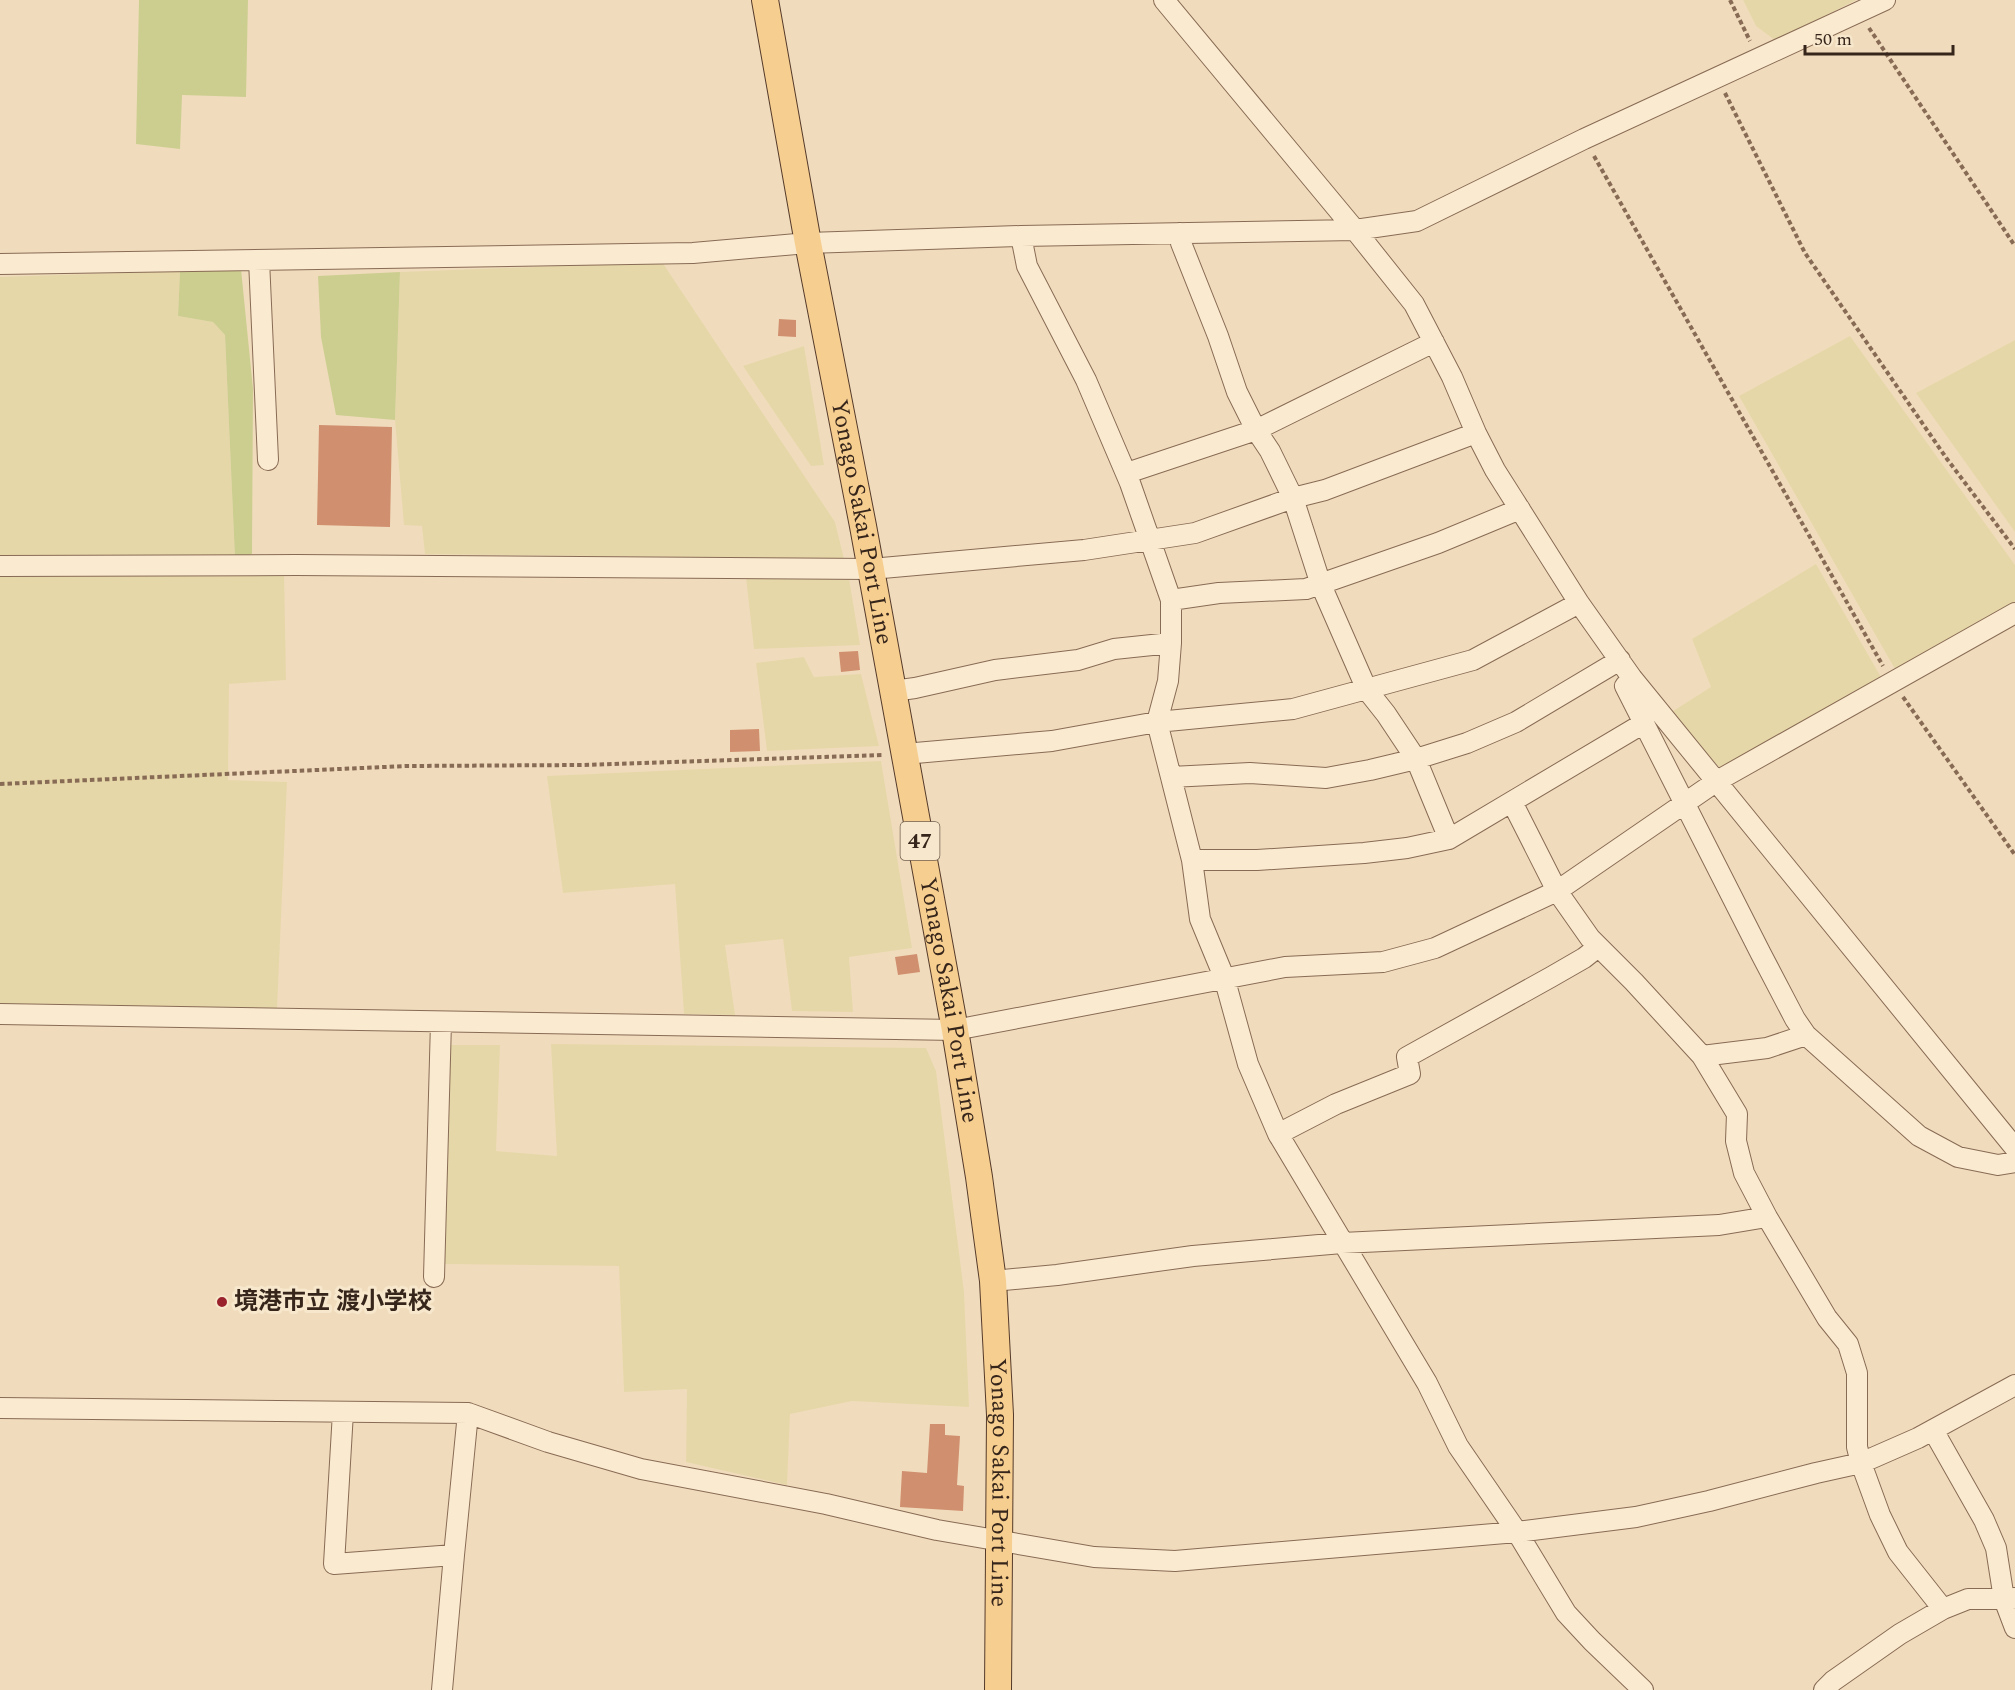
<svg xmlns="http://www.w3.org/2000/svg" width="2015" height="1690" viewBox="0 0 2015 1690" font-family="Spectral,'Noto Sans JP',serif">
  <style>
    .farmland { fill: #e6d7a9 }
    .green { fill: #ccce90 }
    .building { fill: #d08f6f }
    .lines { fill: none; stroke-linecap: round; stroke-linejoin: round }
    .minor-casing { stroke: #886b55; stroke-width: 22 }
    .major-casing { stroke: #553a2a; stroke-width: 28 }
    .path { stroke: #886b55; stroke-width: 4; stroke-dasharray: 4.5 3; stroke-linecap: butt }
    .minor { stroke: #faeacf; stroke-width: 20 }
    .major { stroke: #f6ce90; stroke-width: 26 }
    .poi-dot { fill: #99222d; stroke: #f7e7cc; stroke-width: 2 }
    .labels { text-anchor: middle; dominant-baseline: central; stroke-width: 6; stroke-linejoin: round; paint-order: stroke }
    .shield { fill: #f7e7cc; stroke: #705f4f; stroke-width: 1.5 }
    .shield-label { font-size: 22px; font-weight: bold; fill: #36251a }
    .street-label { font-size: 24px; fill: #36251a; stroke: #f7e7cc }
    .poi-label { font-size: 24px; font-weight: bold; fill: #36251a; stroke: #f7e7cc; text-anchor: start }
  </style>
  <rect width="100%" height="100%" fill="#f0dcbc"/>
  <path class="farmland" d="M1743 0H1856L1776 41 1756 26Z
    M662 262 835 522 844 559 425 554 422 526 404 525 395 420 400 272Z
    M180 271 178 316 213 322 225 335 235 558 0 561V277Z
    M1850 336 2015 565V603L1895 669 1739 396Z
    M2015 340V532L1916 393Z
    M804 346 824 465 811 466 743 366Z
    M1816 564 1882 679 1721 769 1670 713 1711 687 1692 639Z
    M0 569 284 572 286 680 229 684 228 780 287 782 277 1009 0 1004Z
    M848 573 860 645 754 649 746 577Z
    M804 657 814 677 861 674 879 746 767 751 756 663Z
    M881 761 912 948 849 957 853 1012 792 1011 783 939 725 945 735 1015 684 1014 675 884 563 893 547 776Z
    M551 1044 926 1048 936 1071 964 1292 969 1407 852 1401 790 1414 787 1485 686 1462 687 1389 624 1392 619 1266 441 1264 449 1045H500L496 1151 557 1156Z"/>
  <path class="green" d="M139 0H248L246 97 182 95 180 149 136 144Z
    M241 269 253 389 252 554 235 558 225 335 213 322 178 316 180 271Z
    M400 272 395 420 336 415 321 337 318 276Z"/>
  <path class="building" d="M779 319 796 320V337L778 336Z
    M319 425 392 427 390 527 317 525Z
    M858 651 860 670 841 672 839 652Z
    M759 729 760 751 730 752V730Z
    M917 954 920 972 898 975 895 957Z
    M930 1424H945V1435L960 1436 957 1485 964 1486 963 1511 900 1507 902 1471 927 1473Z"/>
  <g class="lines">
    <g class="minor-casing">
      <path id="minor" d="M1164 0 1355 230 1414 304 1452 377 1476 433 1495 470 1579 603 1632 678 2015 1148
        M1180 233 1181 243 1218 336 1237 392 1256 430 1434 342
        M1021 236 1027 266 1086 380 1130 483 1171 600V643L1168 681 1157 722 1192 860 1200 919 1224 977 1248 1064 1278 1134 1427 1383 1458 1446 1517 1532 1566 1613 1592 1641 1643 1690
        M259 260 268 460
        M0 264 693 253 808 243 1021 236 1355 230 1417 221 1584 139 1885 0
        M1127 473 1256 430 1270 451 1293 498 1321 585 1367 690 1386 714 1416 759 1467 743 1516 722 1620 660
        M0 566 296 565 871 569 1084 550 1195 533 1293 498 1325 490 1476 433
        M1171 600 1219 593 1306 589 1438 543 1520 509
        M1632 678 1625 686 1761 954 1795 1019 1806 1035 1919 1136 1958 1157 1998 1165 2015 1162
        M893 691 915 688 995 670 1078 660 1114 649 1171 643
        M904 754 1052 741 1157 722 1293 709 1473 660 1579 603
        M1171 777 1250 773 1326 778 1370 770 1416 759 1449 839
        M1512 802 1557 891 1590 938 1634 982 1702 1056 1767 1048 1806 1035
        M1192 860H1257L1364 853 1407 848 1449 839 1644 723
        M0 1014 955 1030 1285 967 1383 962 1435 948 1557 891 1717 781 2015 613
        M1278 1134 1336 1104 1410 1074 1407 1057 1551 977 1584 958 1598 947
        M1767 1217 1827 1318 1848 1344 1857 1373V1447L1861 1463 1880 1515 1898 1552 1943 1609 1968 1599H2004L1996 1548 1984 1520 1933 1430
        M434 1277 441 1022
        M993 1281 1057 1275 1193 1256 1342 1243 1719 1225 1767 1217 1744 1173 1736 1141 1737 1114 1702 1056
        M0 1408 468 1413 548 1442 641 1469 826 1504 937 1530 1094 1557 1175 1561 1517 1532 1636 1517 1709 1501 1816 1473 1861 1463 1918 1438 2015 1385
        M343 1412 334 1564 454 1555 468 1413
        M2015 1598 2004 1599 2015 1628
        M442 1690 454 1555
        M1824 1690 1833 1681 1900 1634 1943 1609"/>
    </g>
    <g class="major-casing">
      <g id="major">
        <path id="s1" d="M765 0 808 243 863 526 955 1030 979 1177 993 1281 1000 1415 998 1690"/>
      </g>
    </g>
    <path class="path" d="M1730 0 1750 41
      M1869 28 2015 246
      M1725 93 1805 253 1947 459 2015 549
      M1594 156 1883 666
      M1903 697 2015 855
      M0 784 407 766 583 765 883 755"/>
    <use href="#minor" class="minor"/>
    <use href="#major" class="major"/>
  </g>
  <circle class="poi-dot" cx="222" cy="1302" r="6"/>
  <g class="labels">
    <rect class="shield" x="900.5" y="822" width="39" height="38" rx="4.5"/>
    <g class="shield-label">
      <text x="920" y="841">47</text>
    </g>
    <g class="street-label">
      <text stroke="none"><textPath href="#s1" startOffset="531">Yonago Sakai Port Line</textPath></text>
      <text stroke="none"><textPath href="#s1" startOffset="1017">Yonago Sakai Port Line</textPath></text>
      <text stroke="none"><textPath href="#s1" startOffset="1503">Yonago Sakai Port Line</textPath></text>
    </g>
    <g class="poi-label">
      <text x="234" y="1302">境港市立 渡小学校</text>
    </g>
  </g>
  <path d="M1805 45v9h148v-9" fill="none" stroke="#36251a" stroke-width="3"/>
  <text x="1814" y="45" font-size="18" fill="#36251a" stroke="#f7e7cc" stroke-width="4.5" paint-order="stroke">50 m</text>
</svg>
